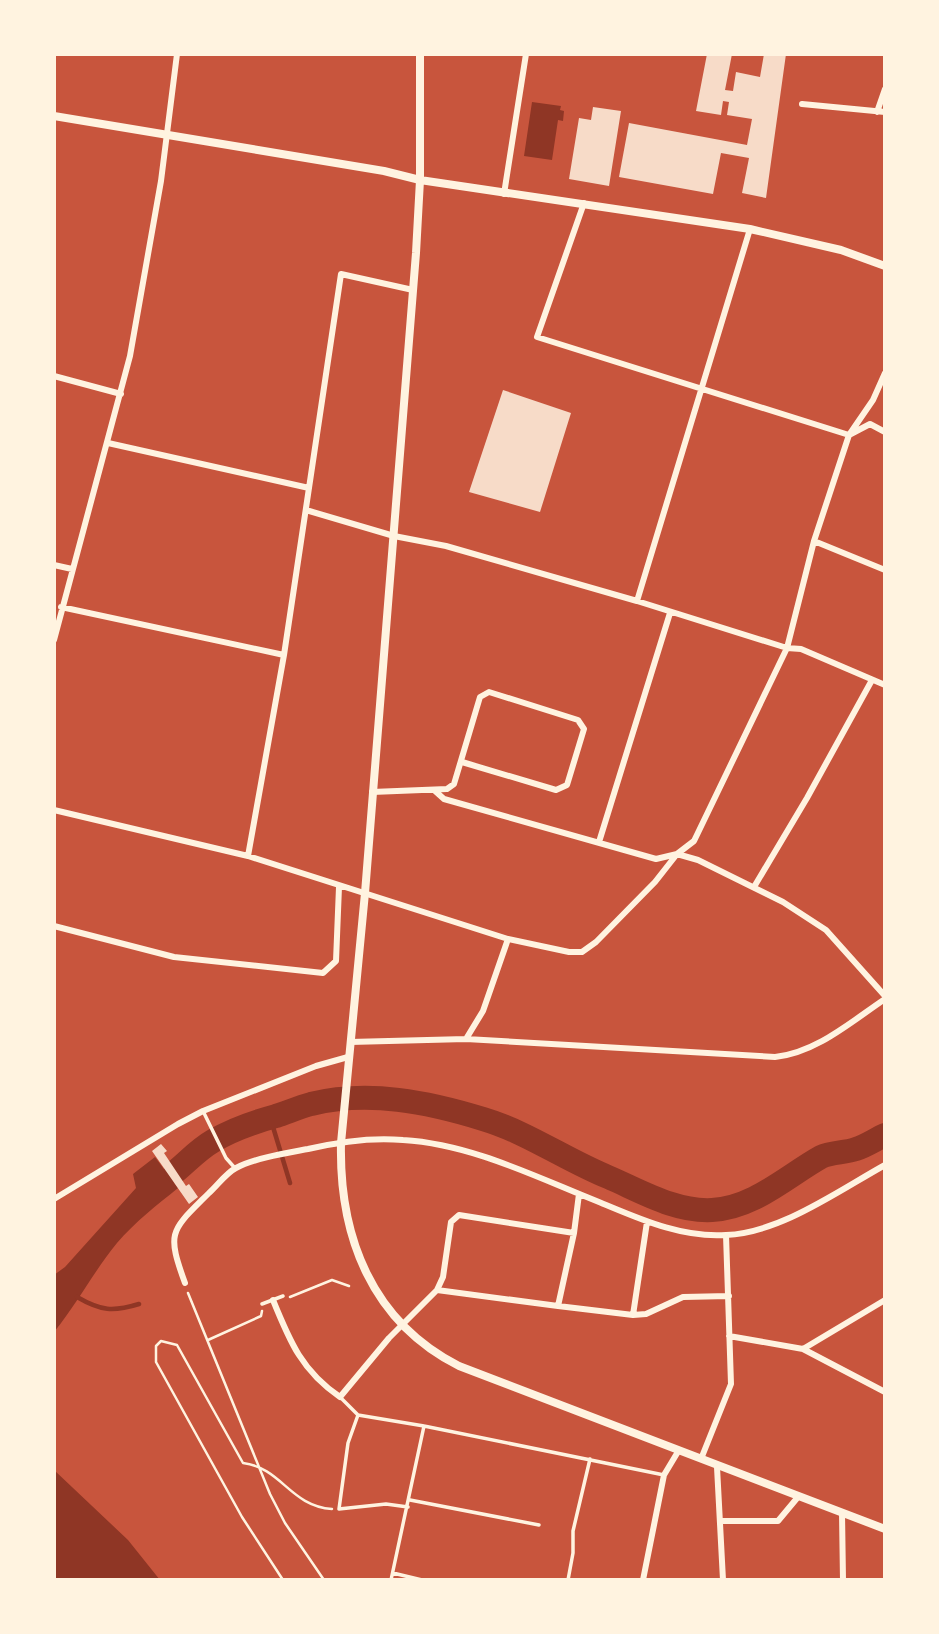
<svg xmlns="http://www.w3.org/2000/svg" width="939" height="1634" viewBox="0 0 939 1634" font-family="'Roboto Condensed',sans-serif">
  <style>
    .water { fill: #8f3625 }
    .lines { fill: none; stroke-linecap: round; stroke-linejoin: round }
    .stream { stroke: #8f3625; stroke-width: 4.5 }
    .river { stroke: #8f3625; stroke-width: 24 }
    .building { fill: #f7dbc8 }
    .path { stroke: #fff3e0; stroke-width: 2.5 }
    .service { stroke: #fff3e0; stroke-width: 3.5 }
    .minor { stroke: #fff3e0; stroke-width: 6 }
    .tertiary { stroke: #fff3e0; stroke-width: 8 }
  </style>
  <rect width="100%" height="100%" fill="#c8553d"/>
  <path class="water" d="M532 102 561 106 560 110 564 111 563 121 558 120 552 160 524 156Z
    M155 1157 178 1188C157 1205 135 1222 117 1243 94 1271 77 1304 54 1332V1275L65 1267 136 1188 133 1174Z
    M54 1470 128 1540 160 1580H54Z"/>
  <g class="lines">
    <path class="stream" d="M270 1117 290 1183
      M77 1297C101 1311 113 1312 139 1304"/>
    <path class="river" d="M176 1171C188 1161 199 1149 213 1141 233 1129 254 1122 276 1116 288 1112 300 1107 311 1104 369 1090 428 1102 483 1119 527 1132 566 1160 608 1177 641 1191 675 1212 712 1210 754 1208 787 1176 821 1157 831 1152 845 1153 856 1149 866 1146 876 1139 885 1135"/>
  </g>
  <path class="building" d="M707 54H732L725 90 733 91 736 72 760 77 764 54H786L766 198 742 193 749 158 721 153 713 194 619 177 629 123 747 145 752 119 727 115 729 102 723 101 721 115 696 111Z
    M593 107 621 111 609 186 569 179 579 118 591 120Z
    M503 390 571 413 540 512 469 492Z
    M161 1144 167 1151 164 1153 186 1186 189 1184 198 1197 189 1204 152 1151Z"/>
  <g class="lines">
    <path class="path" d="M188 1293 270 1494 285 1523 324 1580
      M290 1297 332 1280 349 1286
      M208 1340 261 1316 262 1311
      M283 1580 242 1517 156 1362V1346L161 1341 177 1345 243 1463C282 1468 290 1506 332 1509"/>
    <path class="service" d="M203 1111 226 1158 234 1167
      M262 1304 283 1296
      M340 1397 358 1415 424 1426 664 1475
      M358 1415 348 1443 339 1509 386 1504 408 1507
      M410 1500 539 1525
      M393 1573 422 1580
      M391 1580 424 1426
      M568 1580 573 1553V1531L590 1459"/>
    <path class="minor" d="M802 104 885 112
      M877 112 885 89
      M504 194 526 54
      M584 203 537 337 849 435 870 424 885 432
      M54 376 121 394
      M108 443 309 488
      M306 510 394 536 446 546 637 601 787 648 801 649 885 685
      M814 541 885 570
      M54 565 72 569
      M637 601 750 229
      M61 607 284 655
      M54 640 130 356 161 181 177 54
      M434 790 444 799 656 859 677 854 698 860 783 902 826 930 885 996
      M372 792 447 789 454 784 480 697 489 692 578 720 584 729 567 785 556 790 462 762
      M54 810 248 856 508 939 569 952H582L596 942 655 882 677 854 694 841 787 648 814 541 849 435 873 400 885 373
      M599 842 670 613
      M248 856 284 655 341 274 413 290
      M754 887 807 798 872 680
      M54 926 174 957 323 973 336 961 339 887
      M466 1039 483 1011 508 939
      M350 1042 466 1039 775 1057C816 1053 852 1021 885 999
      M54 1199 178 1124 203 1111 316 1066 348 1057
      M185 1283C166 1231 171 1231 209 1193 217 1186 226 1173 236 1168 255 1158 287 1153 308 1149 338 1142 371 1137 403 1140 471 1144 536 1177 599 1202 640 1219 681 1238 726 1235 780 1233 838 1191 885 1165
      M437 1290 558 1306 574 1233 579 1194
      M273 1300C290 1342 302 1371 340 1397L389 1338 437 1290 443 1277 451 1222 459 1215 574 1233
      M558 1306 633 1315 646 1314 683 1297 729 1296
      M633 1315 647 1222
      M729 1336 803 1349 885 1300
      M803 1349 885 1392
      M701 1459 731 1384 726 1235
      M717 1467 723 1580
      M842 1513 843 1580
      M721 1521H778L798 1497
      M643 1580 664 1475 679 1450"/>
    <path class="tertiary" d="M420 54V180L416 253 365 893 341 1143C339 1237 372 1322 459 1366L885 1529
      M54 116 384 171 420 180 750 229 841 250 885 266"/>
  </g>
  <rect width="939" height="1634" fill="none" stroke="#fff3e0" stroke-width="112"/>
</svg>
